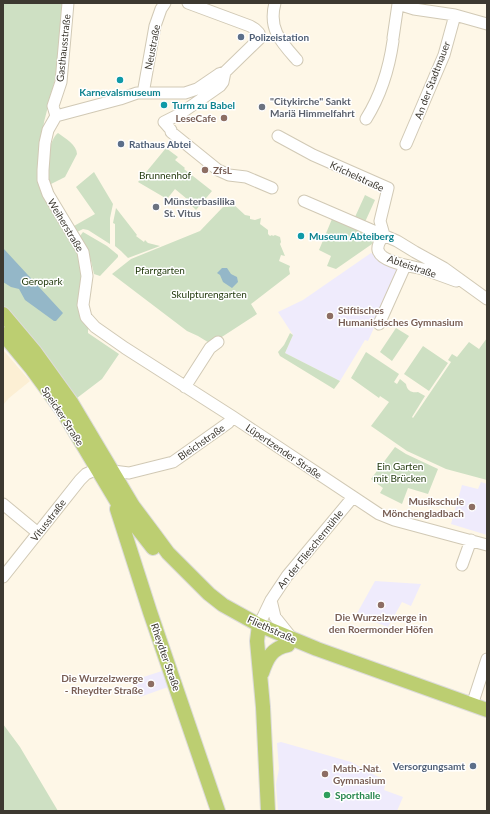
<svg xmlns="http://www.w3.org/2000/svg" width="490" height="814" viewBox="0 0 490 814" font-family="Lato,sans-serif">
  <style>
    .built { fill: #fcefd4 }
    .education { fill: #efebfc }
    .green { fill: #cee0c3 }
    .water { fill: #94b7c8 }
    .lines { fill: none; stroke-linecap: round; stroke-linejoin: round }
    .minor-casing { stroke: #d1c9b5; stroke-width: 13 }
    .major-casing { stroke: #dcdbda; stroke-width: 16 }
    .minor { stroke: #fff; stroke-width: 11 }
    .major { stroke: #bcce71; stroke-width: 14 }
    .service-dot { fill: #5c6f8a; stroke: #fff; stroke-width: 1.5 }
    .culture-dot { fill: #0f9aa8; stroke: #fff; stroke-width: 1.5 }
    .worship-dot { fill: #6b7280; stroke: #fff; stroke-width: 1.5 }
    .education-dot { fill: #8d6e63; stroke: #fff; stroke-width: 1.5 }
    .leisure-dot { fill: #2e9e5b; stroke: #fff; stroke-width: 1.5 }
    .labels { text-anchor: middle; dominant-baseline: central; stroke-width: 3; stroke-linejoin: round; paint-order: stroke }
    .service-label { font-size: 10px; font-weight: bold; fill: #4e5e75; stroke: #fff; text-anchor: start }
    .street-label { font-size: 10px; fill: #3d3931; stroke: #fff }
    .culture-label { font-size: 10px; font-weight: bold; fill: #0d838f; stroke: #fff; text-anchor: start }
    .worship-label { font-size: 10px; font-weight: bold; fill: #5b616d; stroke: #fff; text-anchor: start }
    .education-label { font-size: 10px; font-weight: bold; fill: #785e54; stroke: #fff; text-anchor: end }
    .park-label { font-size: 10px; fill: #1f370a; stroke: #fff }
    .leisure-label { font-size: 10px; font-weight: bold; fill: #27864d; stroke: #fff; text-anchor: start }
  </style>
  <rect width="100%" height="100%" fill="#fef7e7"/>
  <path class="built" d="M3 350 30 381 9 398 3 405Z"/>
  <path class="education" d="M371 253 398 267 378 319 368 341 365 340 340 381 285 353 293 335 278 312 303 300Z
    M481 482 487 484V535L451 524 462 485 478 489Z
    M375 581 421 584 411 606 402 602 388 627 356 615Z
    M162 671 168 687 140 697 134 680Z
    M281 742 351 762 386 781 384 790 403 797 397 811H278L276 784 279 769 277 743Z"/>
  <path class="green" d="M3 3H63L58 68 44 122 38 173 78 253 83 273 78 308 81 319 89 328 88 330V333L119 354 102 379 77 398 3 308Z
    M58 133C65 138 77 145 77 154L65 177 51 184C44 176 48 140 58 133Z
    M166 148 178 157 175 160 185 168 184 169 212 191 196 210 192 206 193 204 175 189 167 199 138 182Z
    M94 172 113 204 110 218V244L88 230 83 229 77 232 74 226 95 214 76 187Z
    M365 195 375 200 365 222 355 217Z
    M232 203 245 215 250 216V219L255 220 261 218 260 224 268 230V234L270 236 272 235 273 236 275 235 280 237 281 242 280 244 285 256 281 255 279 261 290 266 289 269 290 274 251 304 257 314 211 344 198 336 187 331 112 274 131 259 200 231 223 207H228Z
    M116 208 137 235 136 236 144 242 145 240 148 243 160 246 128 258 121 251 115 246V224L113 223Z
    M332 219 376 236 372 244 336 269 327 266 331 256 319 250Z
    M83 232 107 246 118 255V257L100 276 94 274 91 261 80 236Z
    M396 328 409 336 392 361 380 352Z
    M290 333 293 335 285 353 340 381 334 389 280 356 278 352 284 345Z
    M487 338V480L446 469 407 451 371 426 389 402 380 396 379 398 351 378 366 352 399 374 394 382 397 384 400 379 406 384C407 391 412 393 418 392L425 396 412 417 413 418 451 362 448 360 452 354 457 357 469 342 479 349Z
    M423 346 448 363 429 391 404 374Z
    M395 447 406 454 438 469 428 494 408 488 402 504 380 493 383 488 371 479Z
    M3 724 20 747 58 811H3Z"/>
  <path class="water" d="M3 248 63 313 56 321H54L25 300 19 289 11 287 3 282Z
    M222 268H227L231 274 237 277 238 282 232 288 223 282 220 275 217 273Z"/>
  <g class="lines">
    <g class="minor-casing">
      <path id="minor" d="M188 3 250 26 255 29 259 33
        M275 3C268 29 281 42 297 60
        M259 33V39L225 72 223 82 220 86 180 114 164 122 171 130V132L218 170 229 175 246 177 272 188
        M393 38 398 4 414 9 455 15 487 24
        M225 72 219 74 197 89 185 93H137L120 99 56 116 48 130 45 143 43 170V180L48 194 83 252 87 276 83 305 86 317 95 327 125 348 233 417 379 514 394 520 487 545
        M144 93V88L155 26 161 9 165 3
        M56 116 53 106 61 82 68 3
        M366 119C381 95 389 69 393 41
        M278 136 313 155 388 188 380 221 384 235
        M406 144 444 55 455 15
        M304 201 397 241 415 252 444 268 487 299
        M384 235C381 239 377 245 378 250 381 263 412 266 423 269 434 273 445 277 456 281
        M379 324 405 266
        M185 387 210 348 218 342
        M3 504 38 533
        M462 565 471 540
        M3 577 80 480 86 474 97 469 129 473 173 462 228 423 233 417
        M271 600 275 617 291 637
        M259 625 271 600 287 576 353 497
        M472 705 487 659"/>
    </g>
    <g class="major-casing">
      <path id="major" d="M3 314 35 352 71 402 133 506 154 534 168 553 209 594 223 605 259 625 317 649 487 710
        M3 334 32 369 62 410 117 502 153 548
        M117 509 150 612 218 811
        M259 625 257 641 263 707 268 811
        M262 673C267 658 272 648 288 645"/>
    </g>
    <use href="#minor" class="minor"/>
    <use href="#major" class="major"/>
  </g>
  <g class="service-dot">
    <circle cx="241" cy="37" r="4"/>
    <circle cx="121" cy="144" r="4"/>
    <circle cx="473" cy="766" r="4"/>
  </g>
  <g class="culture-dot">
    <circle cx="120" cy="80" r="4"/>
    <circle cx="164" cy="105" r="4"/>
    <circle cx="301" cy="236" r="4"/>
  </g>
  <g class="worship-dot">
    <circle cx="262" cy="107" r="4"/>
    <circle cx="156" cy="207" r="4"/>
  </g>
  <g class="education-dot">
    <circle cx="224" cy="118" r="4"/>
    <circle cx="205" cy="170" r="4"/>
    <circle cx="330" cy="316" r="4"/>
    <circle cx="472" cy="507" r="4"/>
    <circle cx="381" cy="605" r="4"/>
    <circle cx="151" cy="684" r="4"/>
    <circle cx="325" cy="774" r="4"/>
  </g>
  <circle class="leisure-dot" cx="327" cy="795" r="4"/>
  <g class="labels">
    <g class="service-label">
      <text x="249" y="37">Polizeistation</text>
      <text x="129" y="144">Rathaus Abtei</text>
      <text x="465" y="766" text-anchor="end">Versorgungsamt</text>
    </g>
    <g class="street-label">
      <text transform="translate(152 47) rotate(-79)">Neustraße</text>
      <text transform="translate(63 48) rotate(-84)">Gasthausstraße</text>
      <text transform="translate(432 80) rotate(-69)">An der Stadtmauer</text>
      <text transform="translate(357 176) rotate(25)">Krichelstraße</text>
      <text transform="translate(66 225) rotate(59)">Weiherstraße</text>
      <text transform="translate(412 266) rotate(19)">Abteistraße</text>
      <text transform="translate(63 416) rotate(57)">Speicker Straße</text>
      <text transform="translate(201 442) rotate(-35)">Bleichstraße</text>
      <text transform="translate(284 451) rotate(34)">Lüpertzender Straße</text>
      <text transform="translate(48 520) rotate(-52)">Vitusstraße</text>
      <text transform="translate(310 549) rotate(-51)">An der Flieschermühle</text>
      <text transform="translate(272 629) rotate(24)">Fliethstraße</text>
      <text transform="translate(166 657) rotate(71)">Rheydter Straße</text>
    </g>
    <g class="culture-label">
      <text x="120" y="92" text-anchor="middle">Karnevalsmuseum</text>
      <text x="172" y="105">Turm zu Babel</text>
      <text x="309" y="236">Museum Abteiberg</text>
    </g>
    <g class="worship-label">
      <text x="270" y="101">"Citykirche" Sankt<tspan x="270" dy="12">Mariä Himmelfahrt</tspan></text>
      <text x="164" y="201">Münsterbasilika<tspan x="164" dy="12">St. Vitus</tspan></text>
    </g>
    <g class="education-label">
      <text x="216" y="118">LeseCafe</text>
      <text x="213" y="170" text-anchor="start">ZfsL</text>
      <text x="338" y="310" text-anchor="start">Stiftisches<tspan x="338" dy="12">Humanistisches Gymnasium</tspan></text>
      <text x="464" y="501">Musikschule<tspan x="464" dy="12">Mönchengladbach</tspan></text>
      <text x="381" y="617" text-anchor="middle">Die Wurzelzwerge in<tspan x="381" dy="12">den Roermonder Höfen</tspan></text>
      <text x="143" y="678">Die Wurzelzwerge<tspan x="143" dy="12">- Rheydter Straße</tspan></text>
      <text x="333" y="768" text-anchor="start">Math.-Nat.<tspan x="333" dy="12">Gymnasium</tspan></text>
    </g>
    <g class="park-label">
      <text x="165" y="175">Brunnenhof</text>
      <text x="160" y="270">Pfarrgarten</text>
      <text x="42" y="281">Geropark</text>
      <text x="209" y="294">Skulpturengarten</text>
      <text x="400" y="466">Ein Garten<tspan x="400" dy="12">mit Brücken</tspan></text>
    </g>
    <g class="leisure-label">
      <text x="335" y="795">Sporthalle</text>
    </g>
  </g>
  <rect width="490" height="814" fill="none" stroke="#3d3931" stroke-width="8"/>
</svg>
